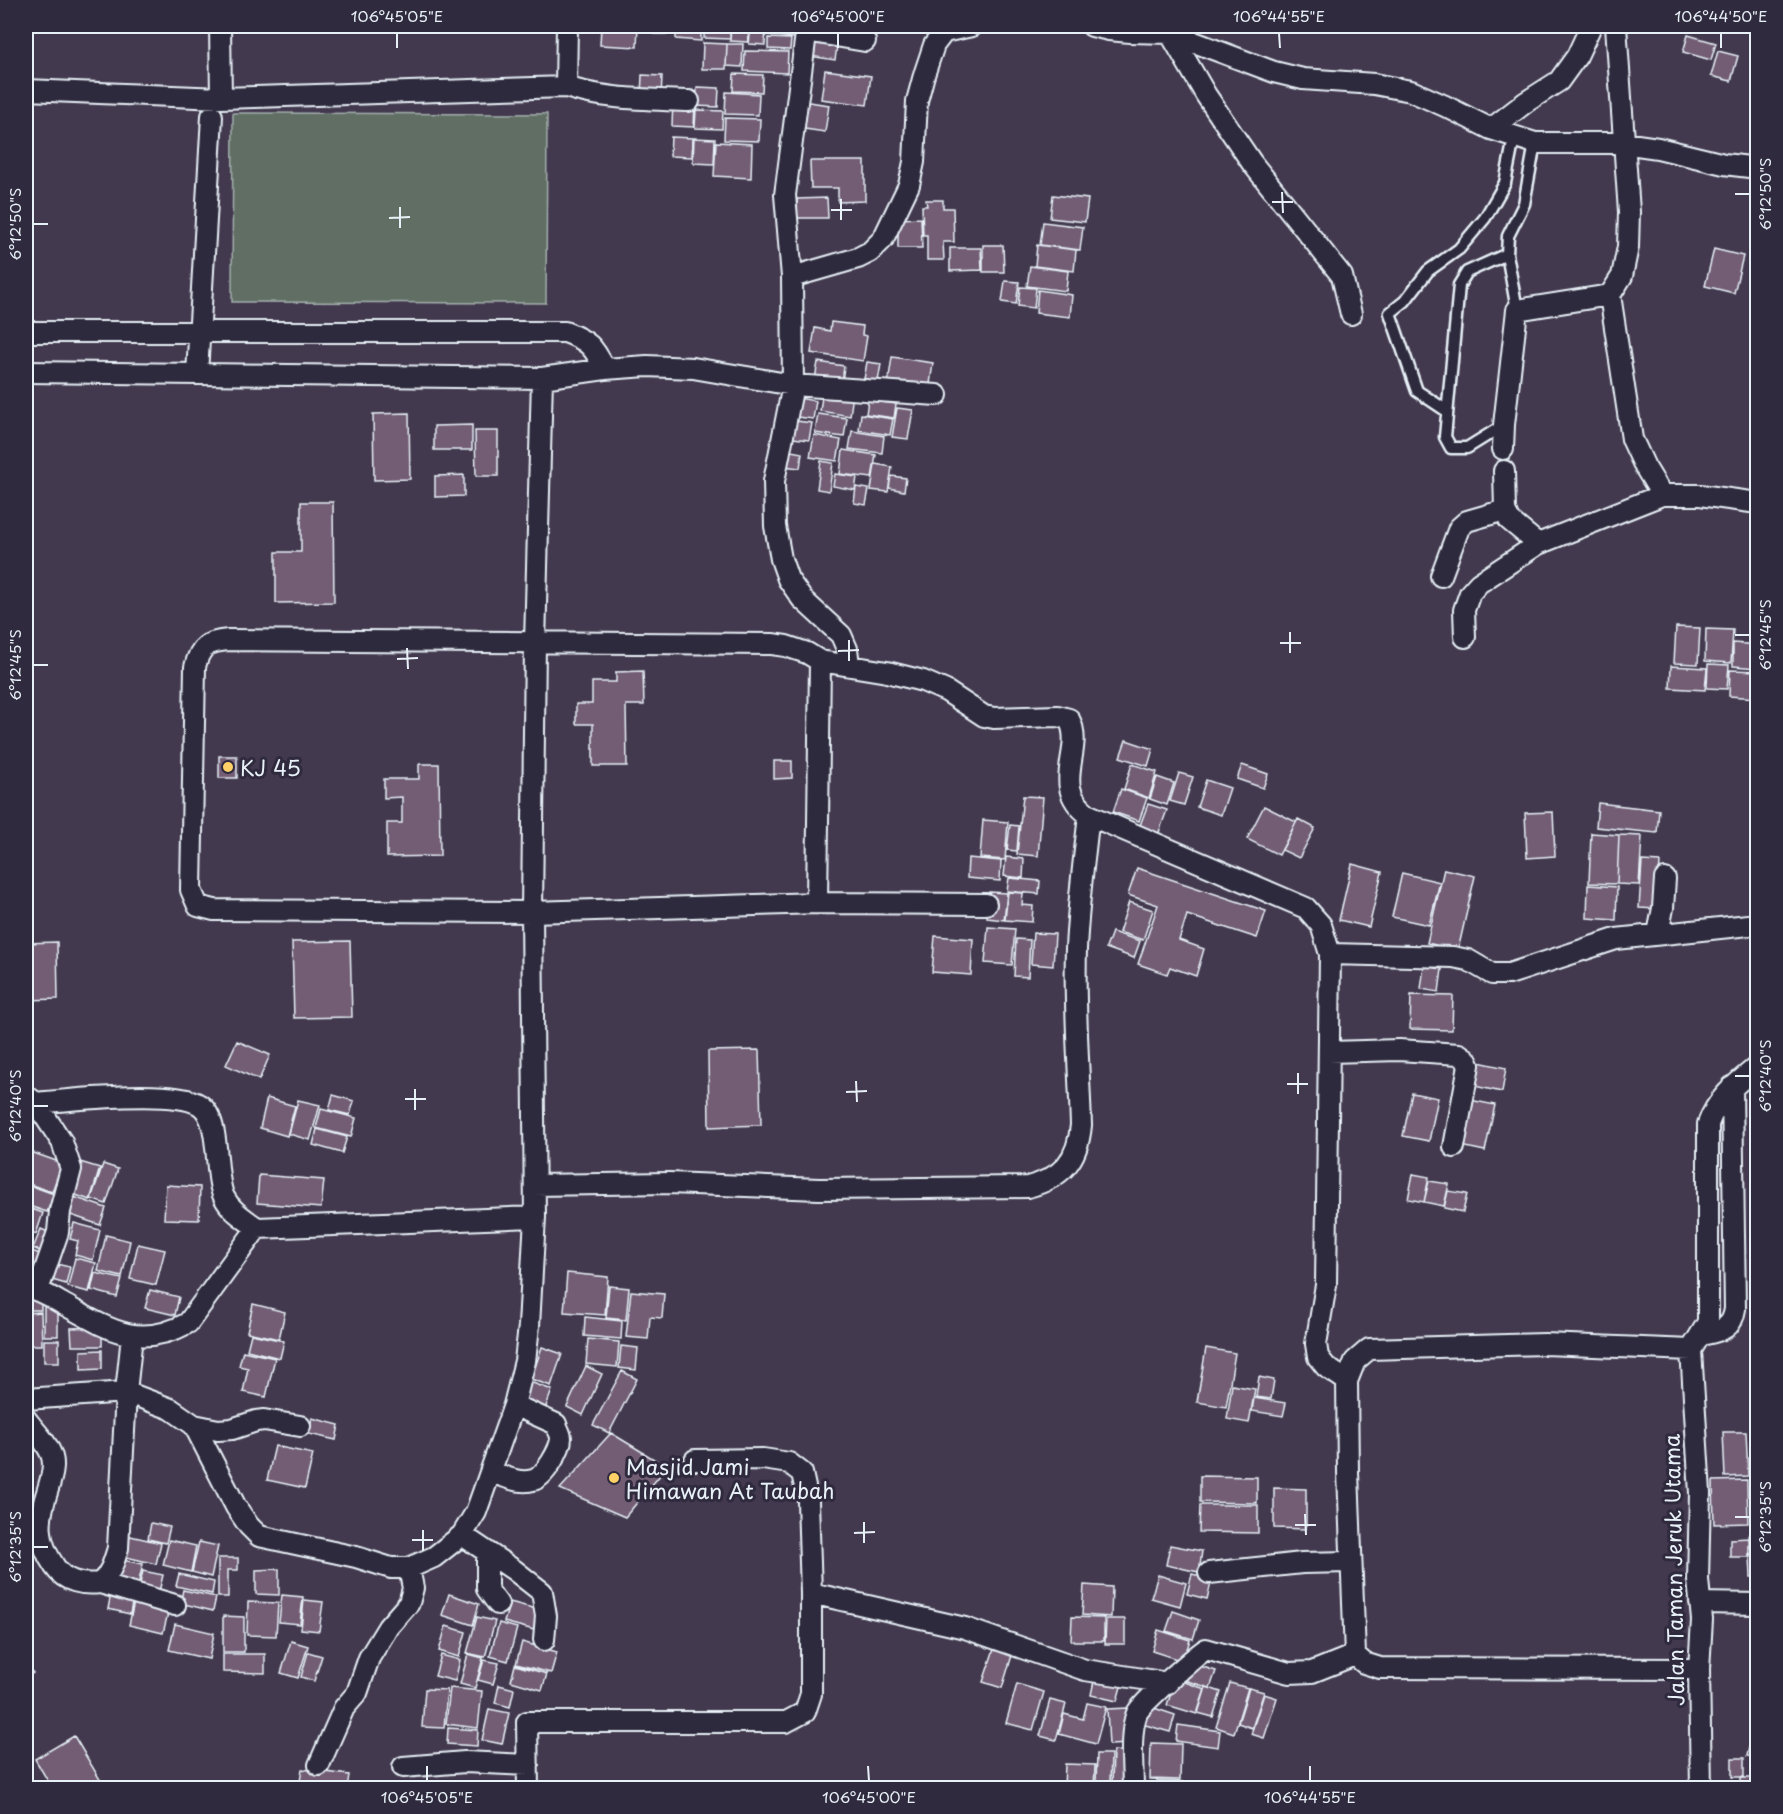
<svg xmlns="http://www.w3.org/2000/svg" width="1783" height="1814" viewBox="0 0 1783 1814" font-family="'Playpen Sans',sans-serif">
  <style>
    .green { fill: #606e64; stroke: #a4b0ae; stroke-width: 1.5 }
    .building { fill: #725d75; stroke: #e8f1f8; stroke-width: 1.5 }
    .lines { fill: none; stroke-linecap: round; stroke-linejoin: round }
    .service-casing { stroke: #e8f1f8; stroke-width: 15 }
    .minor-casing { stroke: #e8f1f8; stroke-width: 24 }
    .service { stroke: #2f2a3d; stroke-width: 10 }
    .minor { stroke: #2f2a3d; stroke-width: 20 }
    .ticks { fill: none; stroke: #e8f1f8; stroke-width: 2 }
    .poi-dot { fill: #ffd166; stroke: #2f2a3d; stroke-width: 2 }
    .labels { text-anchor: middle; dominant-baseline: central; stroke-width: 6; stroke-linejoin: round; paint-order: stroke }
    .poi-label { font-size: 21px; fill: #e8f1f8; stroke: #2f2a3d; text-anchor: start }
    .street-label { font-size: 21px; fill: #e8f1f8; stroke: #2f2a3d }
    .neatline { fill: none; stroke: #e8f1f8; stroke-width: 2 }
    .ticks-label { font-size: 15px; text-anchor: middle; fill: #e8f1f8 }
  </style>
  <rect width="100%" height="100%" fill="#43394e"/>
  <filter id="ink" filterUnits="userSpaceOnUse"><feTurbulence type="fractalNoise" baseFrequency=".0167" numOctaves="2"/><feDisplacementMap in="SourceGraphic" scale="12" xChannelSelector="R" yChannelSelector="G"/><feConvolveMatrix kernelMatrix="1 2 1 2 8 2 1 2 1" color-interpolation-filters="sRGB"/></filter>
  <g filter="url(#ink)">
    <path class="green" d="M233 113 547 114 546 303 232 302Z"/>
    <path class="building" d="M601 26H638L637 47 600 45Z
      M654 26H675V34H654Z
      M676 26H701V41L676 39Z
      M704 26H730V39L704 38Z
      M731 26H749L748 42 730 41Z
      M751 26H766L765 45 749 44Z
      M771 26H797L794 38 769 35Z
      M812 35 838 39 835 60 810 56Z
      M1688 35 1716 43 1711 60 1683 52Z
      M768 38 791 39 790 50 768 49Z
      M703 43 727 44 726 69H702Z
      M727 44H743L742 67 726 66Z
      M745 51 788 52 787 73 744 71Z
      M1718 51 1738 56 1731 81 1711 76Z
      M825 70 871 76 867 105 821 99Z
      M734 74 763 75 762 92 733 91Z
      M642 75 662 76 661 98 641 97Z
      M697 87 719 88 718 107 696 106Z
      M726 92 759 94 758 115 725 114Z
      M673 101 695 102 694 127 672 126Z
      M802 101 829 105 825 132 798 128Z
      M696 110 723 111 722 129 695 128Z
      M725 118 760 119 759 141 724 140Z
      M671 137 693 138 692 157 670 156Z
      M694 138 715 139 714 164 693 163Z
      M716 142 752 144 751 178 714 176Z
      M810 161H865V201L838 202V188H811Z
      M1053 195 1088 199 1085 222 1050 218Z
      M827 198 828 218H797V199Z
      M926 200H943V208H953L954 242H943L944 260H927V235H923L922 206H927Z
      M921 218 922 248H898V219Z
      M1043 222 1083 227 1080 250 1040 245Z
      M983 245H1003L1004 272H983Z
      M1037 245 1076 250 1074 271 1035 266Z
      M950 248H981L982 270 950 271Z
      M1714 249 1743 256 1734 293 1705 286Z
      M1030 266 1068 271 1066 291 1027 286Z
      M1005 281 1019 282 1016 304 1002 302Z
      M1020 287 1036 288 1034 308 1018 306Z
      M1038 290 1072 295 1070 317 1036 313Z
      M831 322 863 326 862 335 867 336 863 361 811 353 815 328 830 331Z
      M892 357 933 363 929 391 888 384Z
      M818 362 844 366 842 383 815 379Z
      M867 362 881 364 877 387 863 385Z
      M823 390 853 394 850 416 820 411Z
      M792 397 816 401 813 419 789 416Z
      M868 400 896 404 894 418 866 414Z
      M897 408 913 410 908 439 892 437Z
      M409 413 410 479 374 480 373 414Z
      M818 414 847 418 844 437 815 433Z
      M861 414 893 419 890 435 859 430Z
      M788 420 812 423 809 440 785 437Z
      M472 425V450H434V426Z
      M475 431H498V476H476Z
      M852 431 884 436 882 453 849 449Z
      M814 435 841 440 837 461 810 457Z
      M786 450 802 453 800 468 783 466Z
      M843 450 876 455 872 478 840 474Z
      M821 461 833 463 829 491 817 489Z
      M875 464 892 467 888 492 871 490Z
      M835 474 857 477 855 490 833 486Z
      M464 475V496L435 497V476Z
      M891 476 906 478 904 491 889 488Z
      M856 487 869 489 866 505 854 503Z
      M301 502H333L334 602 276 603V552H301Z
      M1676 627 1700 628 1698 664 1674 663Z
      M1706 629 1733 630 1731 663 1705 661Z
      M1733 643 1758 645V668L1733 666Z
      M1708 664 1729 665 1727 689 1707 688Z
      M1671 666 1707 668 1705 690 1670 688Z
      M1730 670 1758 671V698L1729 696Z
      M643 671 644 705H626L627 766H593V724H576V704H592V682H616V672Z
      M1126 740 1153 749 1148 766 1120 757Z
      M219 756H237V778H219Z
      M774 761H792V778L774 779Z
      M419 764H439L440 856 387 857V823H402V797L384 798V779H419Z
      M1132 764 1157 772 1149 798 1124 789Z
      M1242 765 1268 774 1263 788 1237 779Z
      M1179 773 1193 777 1184 805 1170 801Z
      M1157 777 1174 783 1167 805 1150 799Z
      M1206 780 1230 788 1221 815 1197 807Z
      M1121 789 1147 798 1139 821 1113 812Z
      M1023 796 1043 797 1038 856 1017 854Z
      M1598 803 1659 810 1657 833 1596 827Z
      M1148 804 1167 810 1158 835 1139 828Z
      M1264 806 1296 822 1279 855 1247 839Z
      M1553 812 1555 856 1527 858 1525 813Z
      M1298 819 1315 828 1299 858 1282 850Z
      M983 820 1008 822 1005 860 980 858Z
      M1010 825 1019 826 1017 851 1007 850Z
      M1591 833 1619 835 1617 884 1589 883Z
      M1619 835 1642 836 1639 885 1617 884Z
      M1006 857 1024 859 1023 878 1004 876Z
      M968 858 1001 861 1000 881 967 878Z
      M1642 861 1660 862 1657 909 1639 908Z
      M1352 864 1382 872 1369 927 1339 920Z
      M1137 868 1266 911 1257 938 1187 915 1179 940 1204 949 1196 976 1170 967 1167 974 1138 964 1158 905 1128 895Z
      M1444 869 1475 876 1458 950 1427 943Z
      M1402 873 1440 882 1429 925 1392 917Z
      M1009 878 1040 881 1039 894 1007 891Z
      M1588 885 1617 887 1616 920 1587 918Z
      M989 892 1007 893 1004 920 987 918Z
      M1008 892 1023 893 1022 905 1033 906 1032 922 1005 920Z
      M1129 902 1153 910 1143 940 1119 932Z
      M988 927 1015 929 1012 965 985 963Z
      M1112 932 1140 941 1134 958 1106 948Z
      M1033 933 1055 934 1053 966 1031 964Z
      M935 936 973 939 971 975 932 972Z
      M1016 939 1030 940 1028 977 1014 976Z
      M350 941 352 1017 294 1018 292 942Z
      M57 942 58 999 26 1000V943Z
      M1424 966 1442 969 1439 992 1421 989Z
      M1411 995 1453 996 1452 1030 1410 1029Z
      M237 1041 270 1055 259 1080 226 1065Z
      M759 1050 761 1125 709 1127 708 1051Z
      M1474 1061 1506 1068 1502 1092 1470 1085Z
      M1412 1093 1438 1098 1429 1141 1403 1136Z
      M333 1095 354 1101 350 1115 329 1110Z
      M267 1098 295 1106 287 1136 260 1128Z
      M298 1100 320 1105 310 1140 289 1134Z
      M1470 1100 1495 1105 1485 1151 1461 1146Z
      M321 1109 356 1118 351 1137 316 1128Z
      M317 1129 347 1137 342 1153 313 1145Z
      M31 1152 62 1163 52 1192 26 1183V1169Z
      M80 1162 100 1168 90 1200 70 1193Z
      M103 1164 118 1169 106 1204 91 1199Z
      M1413 1174 1429 1177 1424 1202 1408 1199Z
      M259 1175 324 1180 321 1208 257 1203Z
      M1429 1181 1449 1184 1444 1206 1424 1202Z
      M26 1184 54 1194 47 1212 26 1205Z
      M166 1185 200 1187 199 1220 164 1219Z
      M1448 1191 1467 1194 1463 1212 1444 1208Z
      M71 1196 106 1208 100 1225 65 1213Z
      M26 1207 43 1213 36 1234 26 1230Z
      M74 1223 100 1230 93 1260 75 1255 78 1241 70 1239Z
      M41 1229 55 1235 47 1254 33 1248Z
      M106 1235 130 1241 122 1277 98 1271Z
      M138 1244 165 1250 156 1285 130 1279Z
      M26 1249 40 1254 32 1278 26 1276Z
      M75 1258 96 1263 89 1292 68 1287Z
      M56 1264 70 1267 66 1284 52 1280Z
      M95 1273 122 1279 117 1297 91 1290Z
      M567 1273 608 1277 605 1315 564 1312Z
      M609 1286 629 1288 626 1320 606 1318Z
      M150 1290 179 1297 175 1315 145 1308Z
      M631 1291 664 1294 662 1318 650 1317 648 1339 626 1337Z
      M26 1294H41V1310H26Z
      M253 1304 285 1312 279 1339 247 1332Z
      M58 1305V1336H44V1306Z
      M41 1312 42 1345H26V1313Z
      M585 1317 622 1321 621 1339 584 1336Z
      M102 1327V1346H72L71 1328Z
      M251 1334 284 1341 280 1358 247 1350Z
      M588 1339 619 1342 617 1367 586 1364Z
      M44 1340H59V1362H44Z
      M621 1346 638 1348 636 1370 619 1368Z
      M542 1347 562 1354 551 1386 531 1379Z
      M1206 1348 1235 1353 1226 1407 1197 1402Z
      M102 1350V1369L81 1370V1351Z
      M243 1351 275 1358 266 1397 243 1392 248 1368 239 1366Z
      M586 1366 602 1374 583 1415 567 1407Z
      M622 1371 637 1379 609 1433 593 1425Z
      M1259 1377 1274 1380 1271 1399 1256 1397Z
      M530 1382 552 1390 544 1412 522 1404Z
      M1232 1385 1255 1389 1249 1423 1227 1419Z
      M1254 1398 1286 1403 1283 1416 1252 1411Z
      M312 1418 339 1425 336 1440 309 1434Z
      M1723 1432H1746L1748 1476 1725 1477Z
      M611 1433 667 1467 625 1517 560 1489Z
      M275 1446 313 1454 305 1488 267 1480Z
      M1200 1476 1257 1477V1503L1200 1502Z
      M1747 1480 1748 1523 1714 1524 1713 1481Z
      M1750 1483H1758V1523H1751Z
      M1274 1488 1306 1489V1529L1274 1528Z
      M1200 1505H1258V1533L1199 1532Z
      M151 1523 170 1527 166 1543 148 1539Z
      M1749 1534H1758V1554H1750Z
      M126 1535 161 1543 156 1564 122 1556Z
      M1749 1538V1557H1730V1539Z
      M169 1540 196 1546 191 1572 163 1565Z
      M199 1542 218 1546 211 1577 192 1572Z
      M1170 1545 1202 1551 1199 1572 1166 1565Z
      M1758 1554V1577H1751L1750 1555Z
      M218 1558H238V1570H228V1597H218Z
      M122 1560 143 1564 137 1589 116 1584Z
      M279 1569V1595L256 1594V1570Z
      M143 1571 163 1575 158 1596 138 1592Z
      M179 1574 214 1582 212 1594 176 1586Z
      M1192 1574 1212 1579 1207 1599 1187 1594Z
      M1158 1575 1186 1583 1180 1606 1151 1598Z
      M1084 1585 1112 1587 1111 1617 1082 1615Z
      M183 1590 216 1597 213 1611 180 1603Z
      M111 1593 133 1598 130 1614 108 1609Z
      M449 1594 479 1604 473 1625 442 1615Z
      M282 1595 303 1597 300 1624 279 1622Z
      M304 1600 323 1602 319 1631 301 1629Z
      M134 1602 169 1609 163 1633 129 1625Z
      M248 1602 278 1603 276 1636 247 1635Z
      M510 1602 540 1610 534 1630 504 1622Z
      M1173 1611 1199 1620 1193 1639 1166 1631Z
      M223 1616 244 1617V1652H223Z
      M477 1617 495 1621 485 1657 467 1653Z
      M1072 1617 1104 1618V1641H1071Z
      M1106 1619H1125V1644H1105Z
      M499 1623 517 1628 508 1661 490 1656Z
      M175 1624 214 1633 209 1659 169 1650Z
      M446 1626 466 1632 459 1657 439 1651Z
      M1158 1630 1190 1640 1183 1661 1152 1651Z
      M291 1641 308 1646 298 1678 281 1673Z
      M522 1642 557 1652 551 1673 516 1664Z
      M995 1646 1013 1652 1002 1688 983 1682Z
      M308 1652 322 1656 314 1681 301 1677Z
      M223 1654H265V1673L223 1672Z
      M468 1654 483 1658 475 1688 460 1684Z
      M441 1655 460 1660 455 1681 435 1676Z
      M484 1660 499 1663 493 1684 478 1680Z
      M26 1661 33 1673 26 1678Z
      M1190 1663 1216 1671 1210 1688 1184 1680Z
      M515 1665 547 1674 542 1690 511 1681Z
      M1095 1676 1122 1683 1117 1701 1091 1695Z
      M1176 1679 1205 1689 1197 1714 1167 1705Z
      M1230 1683 1248 1688 1234 1733 1216 1727Z
      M1017 1684 1044 1692 1033 1730 1006 1723Z
      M499 1685 514 1689 510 1707 495 1703Z
      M1206 1687 1221 1692 1213 1717 1198 1713Z
      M450 1688 482 1691 478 1728 446 1724Z
      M1249 1688 1264 1692 1252 1728 1238 1723Z
      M425 1689 447 1690 444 1728 422 1727Z
      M1264 1694 1277 1698 1264 1738 1251 1734Z
      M1050 1700 1066 1704 1056 1740 1040 1736Z
      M1087 1703 1106 1707 1096 1744 1059 1734 1064 1714 1083 1719Z
      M1148 1706 1175 1715 1170 1732 1142 1724Z
      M1128 1708 1130 1744 1109 1745 1107 1709Z
      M489 1709 509 1713 502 1744 482 1740Z
      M1178 1725 1220 1731 1218 1747 1176 1741Z
      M448 1728 478 1730 477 1746 447 1744Z
      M74 1736 105 1788H52L35 1759Z
      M1751 1739 1758 1741V1758L1747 1756Z
      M1151 1743 1181 1744 1180 1780 1150 1779Z
      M1113 1751 1130 1752 1128 1785 1112 1784Z
      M1097 1754H1111L1110 1784H1096Z
      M1732 1758H1744V1777H1732Z
      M1065 1764 1095 1765 1094 1788H1064Z
      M302 1769 349 1775 347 1788H299Z
      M1741 1778H1754L1753 1788H1741Z
      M1157 1781 1184 1782 1183 1788H1157Z"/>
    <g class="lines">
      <g class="service-casing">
        <path id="service" d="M1517 310 1507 254 1508 236 1524 204 1535 143
          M1447 411 1417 391 1390 313 1405 301 1428 271 1459 249 1485 218 1505 183 1514 138
          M1504 425 1467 448H1451L1445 437 1459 285 1467 272 1507 254"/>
      </g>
      <g class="minor-casing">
        <path id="minor" d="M220 26 221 98
          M807 26 785 195 792 277 793 385 774 481 775 526 781 559 788 579 802 599 841 635 847 649 849 665
          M1092 26 1109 30 1130 32 1170 33 1274 72 1303 79 1374 84 1411 91 1445 106 1491 129 1535 143H1623L1658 148 1724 164 1758 168
          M1616 26 1629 212 1628 247 1622 276 1610 295 1632 439 1645 467 1662 495
          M1172 28 1170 33 1206 95 1252 163 1342 276 1351 314
          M806 31 865 41
          M566 87 567 26
          M26 90 221 98 566 87C606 100 647 99 689 101
          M1491 129 1526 102 1559 81 1577 56 1591 26
          M792 277 858 258 870 252 883 239 909 185 914 162 917 101 924 75 934 45 944 32 972 26
          M26 332H565C589 341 593 346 605 369
          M26 372 542 378 605 369 647 366 693 368 793 385 937 395
          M197 374 212 116
          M1503 449 1504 425 1517 310 1610 295
          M1504 471 1505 510 1509 520 1538 544
          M1441 576 1459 528 1467 521 1505 510
          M1465 637 1464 610 1470 593 1479 583 1538 544 1662 495H1700L1758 503
          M817 903 820 661
          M986 904 817 903 532 912 214 910 198 906 191 890 195 667C200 646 207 642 228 640L772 644 786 646 807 653 820 661 887 672 923 681 946 691 984 716 994 718 1058 716 1069 719C1086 751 1048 785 1089 815L1306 908 1321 925 1330 954 1326 1285 1316 1344 1318 1357 1326 1367 1347 1381
          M1658 934 1663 908 1665 879
          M1330 954 1453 957 1468 960 1492 974H1509L1616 939 1758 924
          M1329 1052 1399 1050 1459 1054 1466 1059 1469 1065 1454 1147
          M28 1097 36 1103 62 1142 71 1169 60 1211 58 1232 38 1290
          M36 1103C69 1100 174 1088 200 1105 222 1120 213 1174 224 1197 231 1211 245 1219 257 1228
          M535 1185 669 1183 819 1189 1028 1187C1062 1178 1078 1160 1081 1125 1079 1066 1074 1007 1076 949 1078 904 1084 860 1089 815
          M26 1287C40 1290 51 1297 63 1304 108 1329 138 1350 188 1323L257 1228 535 1217
          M1701 1335C1720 1331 1732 1330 1735 1309L1732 1087
          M132 1336 126 1392 171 1409 194 1425 236 1507 249 1526 259 1536 356 1557 391 1568H409L434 1557 462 1535 476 1512 514 1405 525 1361 529 1326 535 1217 532 912 535 643 542 378
          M1691 1350 1545 1344 1369 1349 1355 1361 1347 1381 1348 1472 1355 1655 1364 1663 1380 1668 1699 1669
          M26 1399 126 1392 118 1548C114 1561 111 1574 100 1583
          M26 1419C34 1430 48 1443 52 1457 55 1467 51 1479 48 1489 38 1519 36 1540 55 1567 65 1582 83 1585 100 1583L175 1605
          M194 1425 218 1430 232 1429 256 1421 264 1420 300 1426
          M492 1472C505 1477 520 1484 533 1480 544 1478 561 1449 561 1438 561 1434 557 1428 556 1424L514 1405
          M462 1535 514 1570 542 1592 546 1616 544 1640
          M487 1552V1589L498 1604
          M1209 1573 1302 1563 1350 1562
          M811 1593 965 1628 1085 1670 1168 1683
          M1700 1603 1758 1604
          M319 1765 344 1708 357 1693 369 1658 388 1627 409 1603 413 1588 409 1568
          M403 1767 465 1762 528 1765
          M528 1788 527 1722H786L805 1712 811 1694V1593L808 1501 802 1473 789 1463 763 1459 695 1460
          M1133 1788C1133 1767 1129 1733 1137 1713 1142 1703 1194 1657 1206 1649L1289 1673 1312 1672 1355 1655
          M1701 1788 1699 1669 1702 1620 1698 1580 1700 1493 1691 1350 1708 1322V1124C1717 1098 1737 1083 1758 1066"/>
      </g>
      <use href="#service" class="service"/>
      <use href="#minor" class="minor"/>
    </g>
  </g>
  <path class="ticks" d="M397 33V48M838 33V48M1279 33 1280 48M1721 33V48M1282 192 1283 213M1735 194H1750M841 199V220M1272 202H1293M400 207V228M831 210H852M389 218 410 217M33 224H48M1290 632V653M1735 635H1750M849 640V661M1280 643H1301M407 648 408 669M838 651 859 650M397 659 418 658M33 665H48M1298 1073V1094M1735 1076H1750M856 1081 857 1102M1287 1084H1308M415 1089V1110M846 1092 867 1091M405 1099H426M33 1106H48M1305 1514 1306 1535M1735 1517H1750M864 1522V1543M1295 1525H1316M423 1530V1551M854 1533 875 1532M412 1540H433M33 1547H48M427 1766V1781M868 1766 869 1781M1310 1766V1781"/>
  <g class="poi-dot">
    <circle cx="228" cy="767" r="6"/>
    <circle cx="614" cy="1478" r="6"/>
  </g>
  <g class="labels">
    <g class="poi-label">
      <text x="240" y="767">KJ 45</text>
      <text x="626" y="1466">Masjid Jami<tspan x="626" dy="24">Himawan At Taubah</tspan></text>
    </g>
    <g class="street-label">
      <text transform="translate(1673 1570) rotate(-91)">Jalan Taman Jeruk Utama</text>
    </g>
  </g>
  <rect width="1783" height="1814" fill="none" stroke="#2f2a3d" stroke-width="66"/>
  <rect x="33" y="33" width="1717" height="1748" class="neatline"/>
  <g class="ticks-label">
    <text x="397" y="22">106°45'05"E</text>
    <text x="838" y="22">106°45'00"E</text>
    <text x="1279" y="22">106°44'55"E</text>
    <text x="1721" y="22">106°44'50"E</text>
    <text transform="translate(1766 194) rotate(-90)" y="5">6°12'50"S</text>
    <text transform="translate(16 224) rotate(-90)" y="5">6°12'50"S</text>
    <text transform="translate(1766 635) rotate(-90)" y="5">6°12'45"S</text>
    <text transform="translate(16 665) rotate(-90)" y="5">6°12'45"S</text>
    <text transform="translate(1766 1076) rotate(-90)" y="5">6°12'40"S</text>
    <text transform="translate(16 1106) rotate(-90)" y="5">6°12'40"S</text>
    <text transform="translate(1766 1517) rotate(-90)" y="5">6°12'35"S</text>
    <text transform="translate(16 1547) rotate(-90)" y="5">6°12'35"S</text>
    <text x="427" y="1803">106°45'05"E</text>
    <text x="869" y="1803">106°45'00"E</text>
    <text x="1310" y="1803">106°44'55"E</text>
  </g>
</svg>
